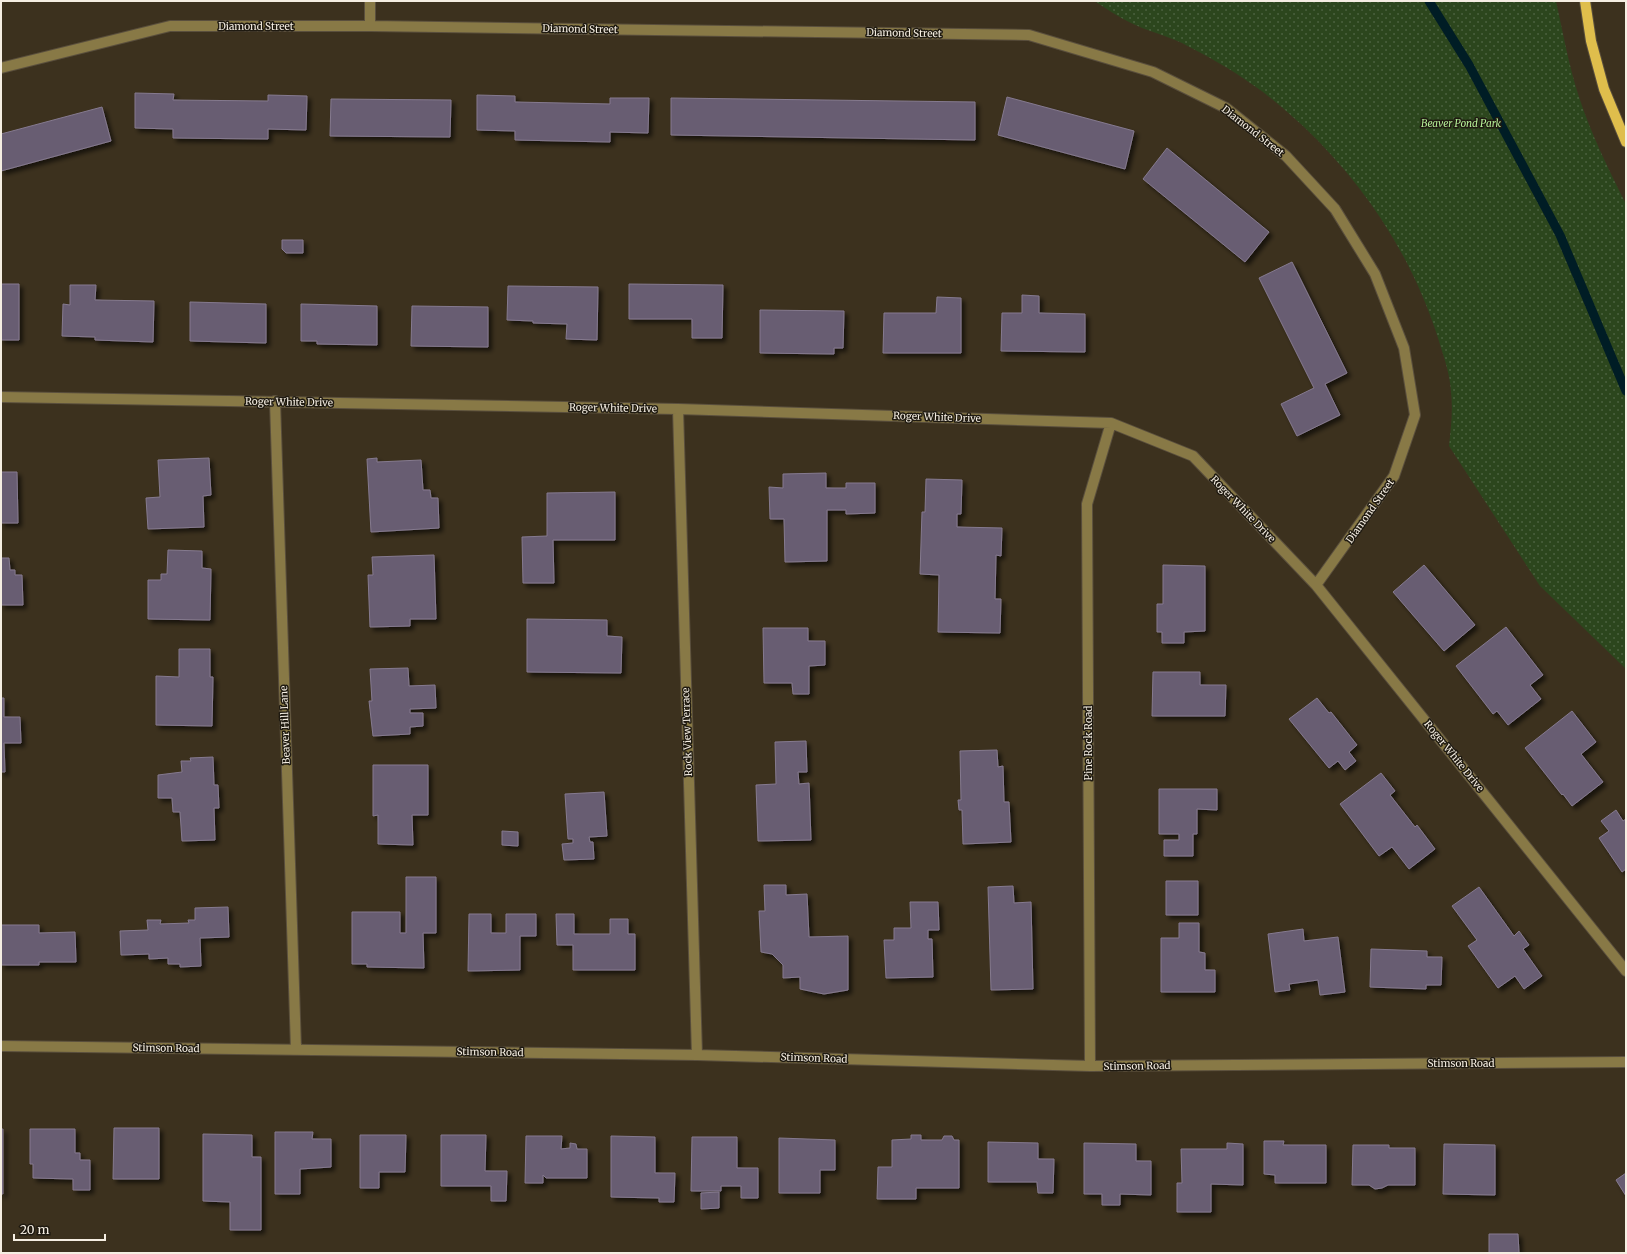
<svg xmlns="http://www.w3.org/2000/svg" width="1627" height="1254" viewBox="0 0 1627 1254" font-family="Merriweather,serif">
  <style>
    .park { fill: url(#park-dots) }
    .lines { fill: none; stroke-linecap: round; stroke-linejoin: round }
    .stream { stroke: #001d25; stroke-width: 9 }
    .building { fill: #685d72; stroke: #857a8f; filter: url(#shadow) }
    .minor-casing { stroke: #5a4f3d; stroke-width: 12 }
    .major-casing { stroke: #5a4f3d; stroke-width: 12 }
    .minor { stroke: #887946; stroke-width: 10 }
    .major { stroke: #dfbe4c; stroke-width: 10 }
    .labels { text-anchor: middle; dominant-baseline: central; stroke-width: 3; stroke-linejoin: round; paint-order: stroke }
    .street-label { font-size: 10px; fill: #f5eee2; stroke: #1f1a11 }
    .park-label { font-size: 10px; font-style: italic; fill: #b5ef97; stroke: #1f1a11 }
  </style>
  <defs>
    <pattern id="park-dots" width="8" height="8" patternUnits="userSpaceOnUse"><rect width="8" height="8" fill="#2c461d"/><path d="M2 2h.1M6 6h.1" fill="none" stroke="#4b613e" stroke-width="1.8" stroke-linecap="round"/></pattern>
    <filter id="shadow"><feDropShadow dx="3.5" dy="3.5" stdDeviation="2" flood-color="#0009"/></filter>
  </defs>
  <rect width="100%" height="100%" fill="#3c311e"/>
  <path class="park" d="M1094 1H1556C1563 33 1569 66 1579 97 1591 134 1609 170 1626 204V669L1540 586 1449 446C1451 428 1453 410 1451 392 1450 373 1443 355 1438 338 1412 256 1365 185 1303 126 1287 112 1271 97 1253 85 1231 69 1207 56 1182 43 1165 35 1147 31 1131 23 1118 17 1106 8 1094 1Z"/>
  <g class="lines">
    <path class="stream" d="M1429 1 1469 65 1560 235 1626 391"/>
  </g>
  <path class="building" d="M135 93 174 94 173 100 268 101V95L307 96 306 130 268 129V139L173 138V129L135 128Z
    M477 95 515 96V102L610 104V98H649L648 133 610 132V142L515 140V131L477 130Z
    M1007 97 1134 131 1125 169 998 135Z
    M671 98 975 102V140L671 135Z
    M331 99 451 100 450 137 330 136Z
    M102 107 111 141 1 171V134Z
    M1167 148 1269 232 1245 262 1143 179Z
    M282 240H303V253H286L282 249Z
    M1292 262 1347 373 1325 384 1340 415 1297 436 1281 404 1314 388 1259 278Z
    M1 284H19V340H1Z
    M629 284 723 285 722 338H692V319H629Z
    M70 285H96L95 300 154 301 153 342 95 340V337L62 336 63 304 70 305Z
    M508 286 598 287 597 340 566 339 567 324 533 323V321L507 320Z
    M1022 295 1039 296V313L1085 314V352L1001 351 1002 313H1022Z
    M937 297 961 298V353H883L884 313H936Z
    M190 302 266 304V343L190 341Z
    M301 304 377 306V345L317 344V341H301Z
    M412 306 488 307V347L411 346Z
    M760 310 844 311 843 348H834V354L760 353Z
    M209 458 211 495 203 496 204 527 148 529 146 498 160 497 158 460Z
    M377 458V462L421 460 423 490H430L431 498H438L439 528 371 532 367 459Z
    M1 472H17L18 523H1Z
    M826 473V488H846V483H875V513L846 514V510H827V561L785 562 784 519H770L769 487 783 488V474Z
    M926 479 962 480 961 514H957V527L1002 528 1001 556 996 555 995 599H1001L1000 633 938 632 939 575 920 574 922 512H925Z
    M615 492V540H553L554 583H523L522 537 547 536V493Z
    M168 550 202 551V568L211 569 210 620 148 619V580H161V574H167Z
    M434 555 436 619H410V626L370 627 368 575H373L372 557Z
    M1 558H9L10 570H15V575H22L23 605H1Z
    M1163 565 1205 566V631L1184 632V643H1162V632H1157V604H1163Z
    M1424 565 1475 625 1444 651 1393 592Z
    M527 619 607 620V636L622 637 621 673 527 672Z
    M1506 627 1543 675 1530 685 1541 699 1508 725 1497 711 1493 714 1456 666Z
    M763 628H808V641H825V665L809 666V694H793L792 683H764Z
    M179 649H210V677H213L212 726 156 725V676L179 677Z
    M408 668 409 686 435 685 436 708 410 709V713H423V726L410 727V734L373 736 369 701H372L370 669Z
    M1153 672H1200V685H1226L1225 716H1152Z
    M1 698H4V717H20L21 743H4L5 772H1Z
    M1317 698 1329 713 1331 712 1357 745 1349 752 1356 761 1345 770 1338 761 1329 768 1289 719Z
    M1572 711 1596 742 1581 754 1603 782 1572 806 1563 794 1562 795 1525 748Z
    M806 741 807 772H798L799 784 809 783 811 840 758 841 756 785 776 784 775 742Z
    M997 750 998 767 1003 766 1004 802H1009L1011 842 963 844 962 810H959L958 800H961L960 751Z
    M213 757 214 785H218L219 808H214L215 840 182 841 180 812H173L172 798H158V775L182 772 181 761H191L190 758Z
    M373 765H428V815H412L413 845 378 844V815L373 816Z
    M1381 773 1395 791 1390 795 1415 827 1417 825 1435 849 1409 869 1392 847 1379 856 1340 804Z
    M1159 789H1217V810L1197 809V834H1193V856H1164V840H1179V834H1159Z
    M604 792 607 836 589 837 590 842H593L594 859 564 860 562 844 573 843V839H568L565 794Z
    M1616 810 1623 821 1626 819V869L1622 872 1599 838 1609 831 1601 821Z
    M502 831 518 832V846L502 845Z
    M406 877H436V933H423L424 968 367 967V964H352V912H400V933H406Z
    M1166 881H1198V915H1166Z
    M764 885H786V895L807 894 809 937 848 936V990L824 994 800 989V977L783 978V965L772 954 761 952 759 911H765Z
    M1013 886 1014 903 1031 902 1033 989 991 990 988 887Z
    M1479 887 1514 936 1519 931 1529 945 1523 949 1542 976 1524 989 1515 976 1498 988 1468 946 1477 940 1452 906Z
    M910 902H938L939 930H928V939H932L933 977 886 978 884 940H894V928H911Z
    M228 907 229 937 200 938 201 966 180 967V964H168V958L149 959V954L121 955 120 931 148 930 147 920H161L160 924 189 923 188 920H195V908Z
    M469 914H491V933H506V914H536V936H520V970L468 971Z
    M556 914H574V934H610V919H628V934H635V970H573V945H557Z
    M1179 923H1199V952L1205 953V970H1215V992H1161V938H1179Z
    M1 925H39V933L75 932 76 962H39V965H1Z
    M1303 929 1304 941 1338 937 1345 992 1320 995 1318 980 1289 984 1290 990 1275 992 1268 934Z
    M1371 949 1427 951V957H1442L1441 985H1426V989L1370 987Z
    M114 1128H159V1179H113Z
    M1 1129H3V1194H1Z
    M30 1129H75V1153H80V1160H90V1190H73V1179L33 1178V1164H30Z
    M275 1132H313L312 1139H331V1167L300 1169V1194H275Z
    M203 1134 252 1135V1157H261V1230H230V1202L203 1201Z
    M360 1135H406L405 1172H379V1188H360Z
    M441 1135H486L485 1171H507L506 1201H491V1186H441Z
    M911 1135H921V1140H942L944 1136H952L954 1140H959V1188H916V1199H877L878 1167H892V1140L911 1139Z
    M526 1136H562L561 1149 570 1148V1143L576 1144 577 1149H587V1178H546L543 1175V1183H525Z
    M611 1136 655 1137V1173H675L674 1202H659V1198L611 1197Z
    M692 1137H737V1168H758V1198H741V1186H721V1191H691Z
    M779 1138 835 1140V1170H820V1193H779Z
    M1264 1141H1284L1283 1145H1326V1183H1275V1175L1264 1174Z
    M988 1142 1038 1143V1159H1054L1053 1193H1038L1037 1182H988Z
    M1084 1143 1136 1144V1161H1151V1195L1120 1194V1205H1102V1194H1084Z
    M1227 1143 1243 1144V1185L1211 1184V1212H1177V1183H1182L1181 1149H1227Z
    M1444 1144 1495 1145V1195L1443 1194Z
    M1353 1145H1389V1148H1415V1185H1388L1382 1188 1375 1189 1369 1185H1352Z
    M1626 1173V1196L1616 1180Z
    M719 1192V1208L701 1209V1193Z
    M1489 1234H1518L1519 1253H1489Z"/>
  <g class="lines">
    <g class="minor-casing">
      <path id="minor" d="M370 26V1
        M1 68 170 26H370L1029 35 1153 72 1226 108 1286 156 1335 209 1375 274 1404 348 1415 415 1394 476 1316 585
        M1 397 678 409 1111 423 1193 456 1316 585 1626 971
        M275 401 296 1049
        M678 409 697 1055
        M1 1046 697 1055 1090 1066 1626 1062
        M1090 1066 1087 504 1111 423"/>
    </g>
    <g class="major-casing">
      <path id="major" d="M1585 1 1591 41 1604 89 1626 142"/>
    </g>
    <use href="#minor" class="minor"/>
    <use href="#major" class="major"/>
  </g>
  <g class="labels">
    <g class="street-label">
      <text x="256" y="26">Diamond Street</text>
      <text transform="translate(580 29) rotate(1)">Diamond Street</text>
      <text transform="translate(904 33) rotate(1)">Diamond Street</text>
      <text transform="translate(1253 131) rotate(38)">Diamond Street</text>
      <text transform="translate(289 402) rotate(1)">Roger White Drive</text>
      <text transform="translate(613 408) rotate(1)">Roger White Drive</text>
      <text transform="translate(937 417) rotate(2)">Roger White Drive</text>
      <text transform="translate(1243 509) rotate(46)">Roger White Drive</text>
      <text transform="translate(1370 511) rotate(-55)">Diamond Street</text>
      <text transform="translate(285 725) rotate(-92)">Beaver Hill Lane</text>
      <text transform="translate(687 732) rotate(-92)">Rock View Terrace</text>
      <text transform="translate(1088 743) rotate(-90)">Pine Rock Road</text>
      <text transform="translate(1454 756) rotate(51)">Roger White Drive</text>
      <text transform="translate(166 1048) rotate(1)">Stimson Road</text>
      <text transform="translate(490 1052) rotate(1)">Stimson Road</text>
      <text transform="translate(814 1058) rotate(2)">Stimson Road</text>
      <text x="1461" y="1063">Stimson Road</text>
      <text transform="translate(1137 1066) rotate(-1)">Stimson Road</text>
    </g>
    <g class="park-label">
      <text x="1461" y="123">Beaver Pond Park</text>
    </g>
  </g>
  <rect width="1627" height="1254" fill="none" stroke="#f5eee2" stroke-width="4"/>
  <path d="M14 1234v6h91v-6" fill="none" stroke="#f5eee2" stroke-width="2"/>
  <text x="20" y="1234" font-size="12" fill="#f5eee2" stroke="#1f1a11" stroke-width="3" paint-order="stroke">20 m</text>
</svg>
